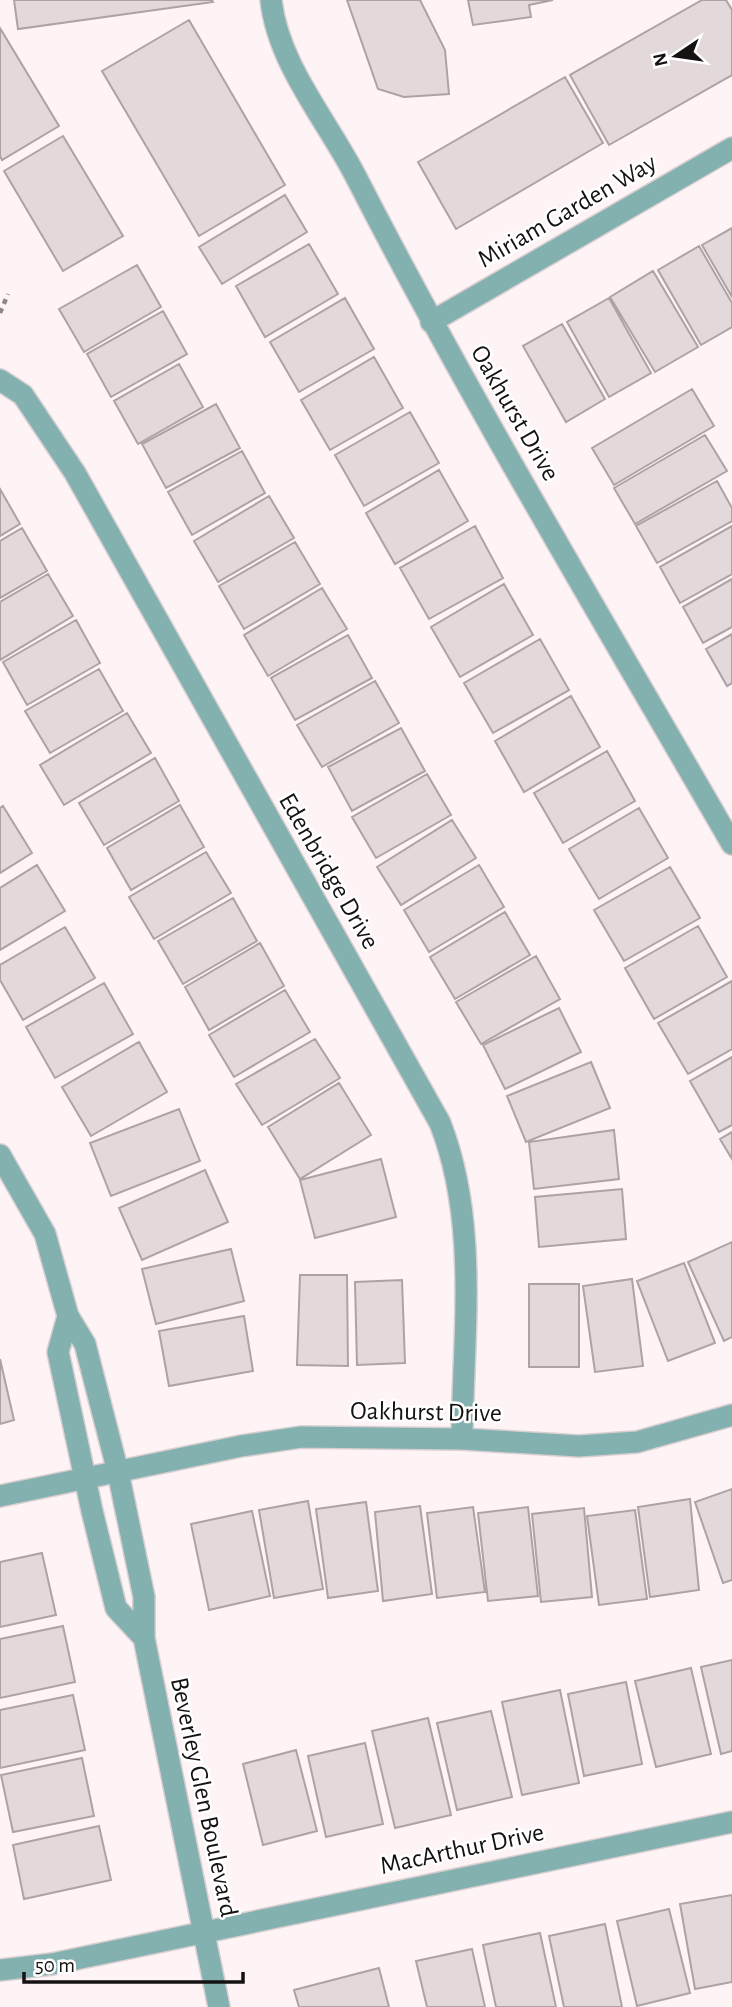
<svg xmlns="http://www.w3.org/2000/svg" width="732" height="2007" viewBox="0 0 732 2007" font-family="'Alegreya Sans',sans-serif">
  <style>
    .building { fill: #e3d8da; stroke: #ada3a5; stroke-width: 2 }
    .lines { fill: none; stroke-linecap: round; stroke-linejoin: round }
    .minor-casing { stroke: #d9cfd1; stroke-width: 24 }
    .path { stroke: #8e8788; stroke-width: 4.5; stroke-dasharray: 5 5; stroke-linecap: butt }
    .minor { stroke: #82b1b0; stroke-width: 21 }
    .labels { text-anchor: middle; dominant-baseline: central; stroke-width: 5; stroke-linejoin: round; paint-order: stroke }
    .street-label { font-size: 26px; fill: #151212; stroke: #fff }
  </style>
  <rect width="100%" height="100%" fill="#fef3f5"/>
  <path class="building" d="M14 0H212L213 2 18 29Z
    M347 0H420L445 50 449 94 404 97 378 89Z
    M468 0H553L529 5 531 17 473 25Z
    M702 0H726L732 10V75L609 145 570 75Z
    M189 20 285 185 199 236 102 71Z
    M0 28 59 126 2 160 0 156Z
    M565 77 603 143 456 229 418 162Z
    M63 136 123 236 63 271 4 171Z
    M285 195 307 232 222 284 199 247Z
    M732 228V297L702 245Z
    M309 244 338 294 265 337 236 286Z
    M699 246 732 303V327L701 345 658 270Z
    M137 265 161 307 84 352 59 309Z
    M653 271 698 347 655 372 610 297Z
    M345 298 374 349 299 392 270 342Z
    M609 298 651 373 609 397 567 322Z
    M163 311 187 354 111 397 87 354Z
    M562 324 605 399 566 422 523 346Z
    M374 357 403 408 330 450 301 400Z
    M179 364 203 407 138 444 114 401Z
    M692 389 714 426 614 485 592 448Z
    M216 404 240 448 166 488 142 444Z
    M410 412 439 463 364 506 335 455Z
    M705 435 727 471 635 524 614 488Z
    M242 451 265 493 192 535 168 492Z
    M439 470 468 521 395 564 366 513Z
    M717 481 732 508V521L657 563 636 526Z
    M0 489 20 524 0 536Z
    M269 496 294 538 218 582 194 541Z
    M475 526 503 578 429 619 400 568Z
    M732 526V574L680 603 660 567Z
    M22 528 47 571 0 598V541Z
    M295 542 320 584 244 629 219 586Z
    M48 574 73 616 0 660V602Z
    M732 579V627L703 643 683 607Z
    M504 584 533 635 460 677 431 627Z
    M322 588 347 629 268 676 244 635Z
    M76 620 100 663 27 705 3 662Z
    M732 634V683L727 686 706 649Z
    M348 635 372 678 295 720 271 678Z
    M540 639 569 690 493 733 464 683Z
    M99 669 123 711 50 753 25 711Z
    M375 681 399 723 322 767 297 725Z
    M571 696 600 747 524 792 495 741Z
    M127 713 151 753 64 805 40 765Z
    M401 728 425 771 352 811 328 767Z
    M607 751 635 801 563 843 534 793Z
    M155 758 179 801 104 845 79 803Z
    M427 774 451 815 376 858 352 817Z
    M180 805 204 847 131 890 107 848Z
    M3 806 32 853 0 873V808Z
    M639 808 668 858 599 899 569 849Z
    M452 820 476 858 401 905 377 867Z
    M206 852 231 893 154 939 129 897Z
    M37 865 65 911 0 950V888Z
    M479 865 504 907 429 952 404 910Z
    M670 867 700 918 624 961 594 910Z
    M233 898 257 941 183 984 158 941Z
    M505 912 530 955 455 999 430 957Z
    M698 926 727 977 654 1019 625 968Z
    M65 927 95 978 23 1020 0 980V965Z
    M260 943 284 986 209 1030 185 987Z
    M536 956 560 999 481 1044 456 1002Z
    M732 981V1049L688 1074 658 1023Z
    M104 983 133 1034 55 1078 26 1027Z
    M285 990 310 1032 234 1077 209 1035Z
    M559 1008 581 1052 505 1089 483 1045Z
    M315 1039 340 1078 262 1125 236 1084Z
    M139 1042 167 1092 91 1136 62 1087Z
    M732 1057V1125L719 1132 690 1081Z
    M591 1062 610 1108 526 1142 507 1096Z
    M339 1083 371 1135 300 1179 268 1127Z
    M179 1109 200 1161 111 1196 90 1143Z
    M614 1130 619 1179 534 1189 529 1142Z
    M732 1132V1159L720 1139Z
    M381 1159 396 1217 315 1238 300 1180Z
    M205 1170 228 1222 142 1260 119 1208Z
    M622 1189 626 1239 539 1247 535 1197Z
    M732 1242V1337L724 1341 688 1262Z
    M231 1249 244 1301 156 1324 142 1269Z
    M684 1263 715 1343 668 1361 637 1281Z
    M300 1275H347L348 1366 297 1365Z
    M632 1279 643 1366 595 1372 583 1286Z
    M402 1280 405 1363 357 1365 355 1282Z
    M529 1284H579V1367H529Z
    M244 1316 253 1371 169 1386 159 1331Z
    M0 1359 14 1420 0 1424Z
    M732 1489V1580L723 1583 695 1502Z
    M690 1499 699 1590 650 1597 638 1507Z
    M308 1501 323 1589 274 1598 259 1510Z
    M366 1502 378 1591 328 1598 316 1509Z
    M420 1506 432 1594 383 1601 375 1512Z
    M473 1507 485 1592 437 1598 427 1513Z
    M528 1507 538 1596 488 1601 478 1513Z
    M584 1508 592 1597 541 1602 532 1514Z
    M635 1510 647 1599 599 1605 587 1516Z
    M252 1511 270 1596 209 1610 191 1524Z
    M42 1553 56 1615 0 1627V1562Z
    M63 1626 75 1682 0 1698V1639Z
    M732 1660V1751L721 1754 701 1667Z
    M691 1668 711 1754 656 1767 635 1681Z
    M626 1682 642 1764 584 1776 568 1694Z
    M560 1690 579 1783 522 1795 502 1702Z
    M73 1695 85 1750 0 1768V1710Z
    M491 1711 512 1797 457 1810 437 1723Z
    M428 1718 451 1815 395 1828 372 1731Z
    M365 1743 383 1824 326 1837 308 1756Z
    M296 1750 317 1831 263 1845 243 1764Z
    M82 1758 94 1816 13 1832 1 1775Z
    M99 1826 111 1880 24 1899 13 1845Z
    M732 1895V1982L695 1989 680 1904Z
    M669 1909 690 1993 637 2006 617 1921Z
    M605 1924 622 2007H564L549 1936Z
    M540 1933 556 2007H496L483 1945Z
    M472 1949 485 2007H427L416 1961Z
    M379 1968 389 2007H299L294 1990Z"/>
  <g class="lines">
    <g class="minor-casing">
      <path id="minor" d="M271 0C278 64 326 119 355 175 472 403 604 622 732 844
        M431 322 732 148
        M0 380 23 395 75 473 440 1123C479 1223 463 1334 462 1439
        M0 1155 45 1234 68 1316 85 1344 118 1472 144 1597V1638L219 2007
        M68 1316 58 1352 92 1511 116 1608 144 1638
        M0 1496 241 1446 301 1437 462 1439 579 1446 637 1442 732 1415
        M0 1970 52 1964 732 1822"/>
    </g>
    <path class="path" d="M0 313 8 294"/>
    <use href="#minor" class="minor"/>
  </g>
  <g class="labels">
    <g class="street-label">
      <text transform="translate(567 211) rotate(-30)">Miriam Garden Way</text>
      <text transform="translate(515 413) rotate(60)">Oakhurst Drive</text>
      <text transform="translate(329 871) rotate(60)">Edenbridge Drive</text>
      <text transform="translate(426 1412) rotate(1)">Oakhurst Drive</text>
      <text transform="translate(204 1797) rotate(78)">Beverley Glen Boulevard</text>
      <text transform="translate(462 1849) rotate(-12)">MacArthur Drive</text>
    </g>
  </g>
  <g transform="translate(676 56) rotate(257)" stroke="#ffffff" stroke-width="5" paint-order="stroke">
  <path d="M0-5L12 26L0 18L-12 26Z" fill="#151212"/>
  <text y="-10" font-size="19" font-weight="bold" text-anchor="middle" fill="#151212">N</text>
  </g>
  <path d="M24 1972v10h219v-10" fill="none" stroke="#151212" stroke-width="3.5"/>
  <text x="35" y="1972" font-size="21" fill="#151212" stroke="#ffffff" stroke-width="5" paint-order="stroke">50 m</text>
</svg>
